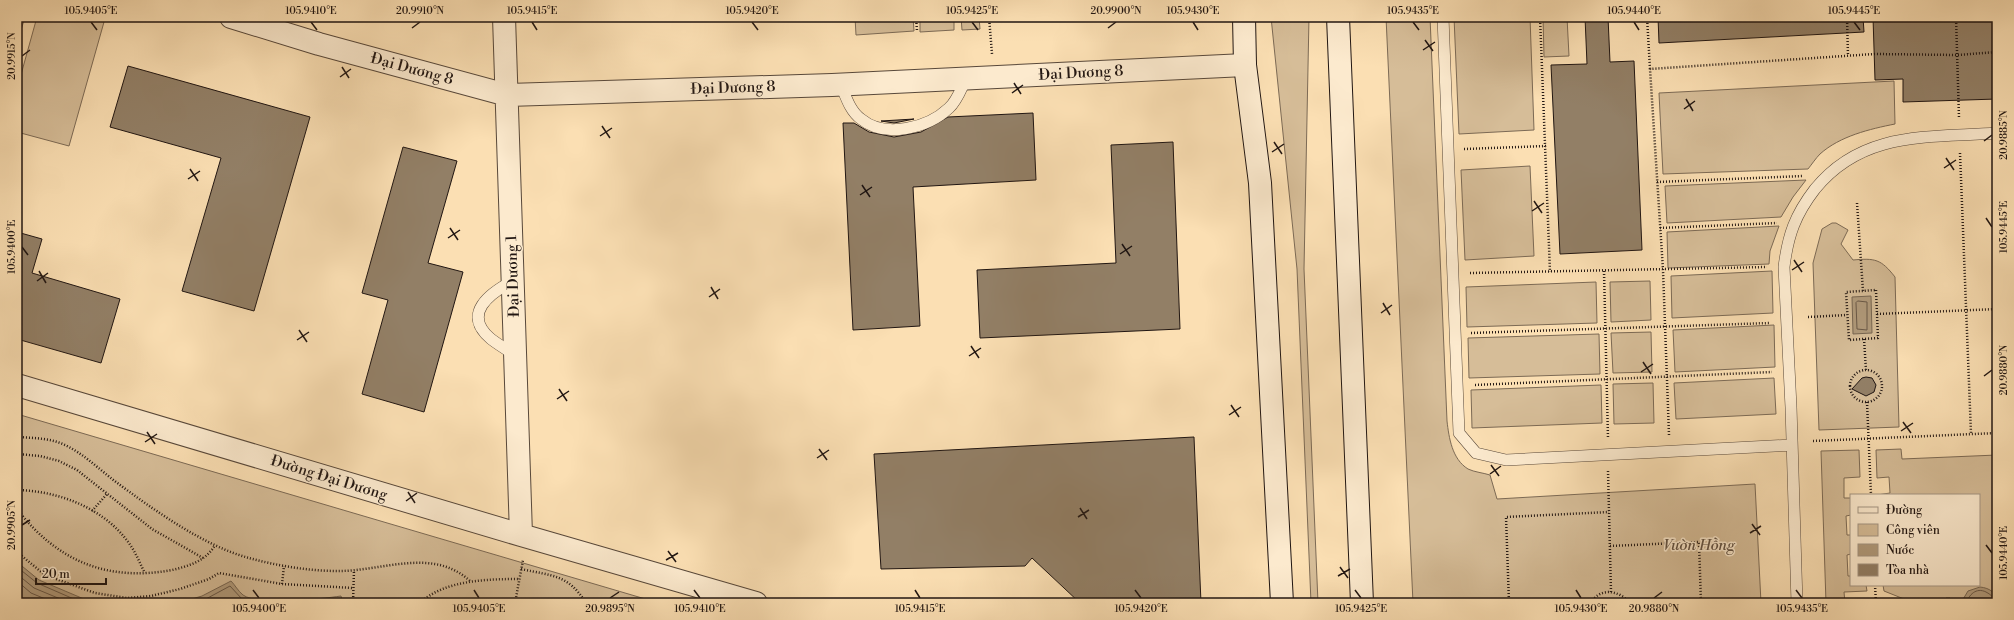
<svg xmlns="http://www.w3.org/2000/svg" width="2014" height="620" viewBox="0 0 2014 620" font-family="'Libre Bodoni',serif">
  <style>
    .green { fill: #d6bd98; stroke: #7c6a55 }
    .water { fill: #b19b7c; stroke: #776652 }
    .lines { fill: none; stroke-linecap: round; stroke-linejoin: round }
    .shore { stroke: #695847; stroke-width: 1 }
    .building { fill: #927f66; stroke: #211612 }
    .service-casing { stroke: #58483a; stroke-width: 12 }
    .minor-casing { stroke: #58483a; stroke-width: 24 }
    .secondary-casing { stroke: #211612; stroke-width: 24 }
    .path { stroke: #211612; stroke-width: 2.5; stroke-dasharray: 1 2; stroke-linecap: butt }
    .service { stroke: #fceace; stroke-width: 11 }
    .minor { stroke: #fceace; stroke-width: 22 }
    .secondary { stroke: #fceace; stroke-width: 22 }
    .ticks { fill: none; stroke: #211612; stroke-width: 1.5 }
    .labels { text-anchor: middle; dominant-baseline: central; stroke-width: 3; stroke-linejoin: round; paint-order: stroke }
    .street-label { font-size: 15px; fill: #211612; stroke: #fceace }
    .park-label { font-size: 15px; font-style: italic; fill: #605041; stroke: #fceace }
    .neatline { fill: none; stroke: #211612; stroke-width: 1.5 }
    .ticks-label { font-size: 10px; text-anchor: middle; fill: #211612 }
  </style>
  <rect width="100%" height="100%" fill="#fbdfb3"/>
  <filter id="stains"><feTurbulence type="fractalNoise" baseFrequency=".005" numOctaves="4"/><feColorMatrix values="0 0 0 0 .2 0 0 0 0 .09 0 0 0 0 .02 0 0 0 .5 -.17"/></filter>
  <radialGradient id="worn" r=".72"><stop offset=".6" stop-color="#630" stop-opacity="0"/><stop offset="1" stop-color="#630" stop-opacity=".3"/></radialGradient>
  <path class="green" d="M17 17H25L17 43Z
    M37 17H84L104 22 69 146 17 132V89Z
    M855 17H913L914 31 856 35Z
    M920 17H954V30L920 32Z
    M961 17H979L980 29 962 30Z
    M1271 17H1309L1304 269 1318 603H1311L1297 269Z
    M1386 17H1430L1447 421C1449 438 1452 459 1468 469 1474 472 1484 473 1490 475L1497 499 1755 484 1761 603H1413Z
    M1454 17H1530L1534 130 1459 134Z
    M1543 17H1567L1569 56 1544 57Z
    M1894 81 1895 124C1870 129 1840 136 1820 154 1816 158 1812 164 1808 169L1663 174 1659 93Z
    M1530 166 1534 256 1465 260 1461 170Z
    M1806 180 1793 197 1781 217 1667 223 1665 186Z
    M1832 223H1836L1848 230 1841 244 1853 260C1875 258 1881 259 1895 277L1899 427 1819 430 1813 263 1822 229Z
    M1779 226 1770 251 1769 264 1668 268 1667 232Z
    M1772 271 1773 313 1672 318 1671 276Z
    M1650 281 1651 320 1611 322 1610 282Z
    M1596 282 1597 323 1467 327 1466 287Z
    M1774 325 1775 367 1675 372 1673 330Z
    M1651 332 1652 372 1613 373 1611 333Z
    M1599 334 1600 374 1469 378 1468 338Z
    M1774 378 1776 414 1676 419 1674 383Z
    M1653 383 1654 423 1614 424 1613 384Z
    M1601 385 1602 423 1472 428 1471 390Z
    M17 414 659 603H17Z
    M1901 449 1902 459 1997 455V598L1996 595 1963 601H1944V603H1914L1884 591 1883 585H1979V495H1877L1890 493 1889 477 1877 478 1876 450Z
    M1859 450 1860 477 1844 478V498H1851V515L1846 516 1847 535H1851V554L1847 555 1848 576H1851V585H1866L1867 591 1844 592 1845 603H1826L1821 451Z"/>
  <path class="water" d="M1871 296 1872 333 1853 334 1852 297Z
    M17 562 39 580 84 599 105 603H17Z
    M231 581C235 585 238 591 243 595 258 606 321 599 341 596L343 603H178L202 596Z
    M1980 587C1990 588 1997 593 1997 603H1944L1946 598H1950L1954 602 1962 601 1968 591Z"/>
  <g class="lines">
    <path class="shore" d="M1858 301 1867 302V330L1857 329 1856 303Z
      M17 567 37 583 83 603
      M17 574 34 588 70 603
      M17 581 31 593 55 603
      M192 603 204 600 230 586 242 599 261 603
      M1966 603C1969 595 1976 587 1986 592 1991 594 1992 598 1997 599"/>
  </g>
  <path class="building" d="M1585 17H1608L1610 62 1634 61 1642 250 1560 254 1551 65 1587 64Z
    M1658 17H1863L1864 32 1659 43Z
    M1873 17H1997V99L1903 102V79L1875 80Z
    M128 66 310 117 254 311 182 291 221 158 110 127Z
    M1033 113 1036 180 913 187 920 326 853 330 843 123H854L869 132 894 137 921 132 948 117Z
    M914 119 894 123 881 121Z
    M1173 142 1180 329 980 338 977 270 1116 263 1111 145Z
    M403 147 457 161 428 263 463 272 424 412 362 394 388 300 362 293Z
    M17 232 42 239 32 273 120 299 101 363 17 339Z
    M1866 377 1872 378 1876 385 1874 392 1866 396 1852 389 1862 378Z
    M1194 437 1201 603H1080L1032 558 1025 566 881 569 874 454Z"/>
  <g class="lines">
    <g class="service-casing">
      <path id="service" d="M1443 17 1459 433 1476 453 1506 460 1792 445
        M841 85C846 97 850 111 861 119 885 139 928 128 949 108 957 101 961 89 966 79
        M513 281C490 293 461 314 491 339 499 345 507 350 515 355
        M1797 603 1791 407 1784 267C1788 235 1795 215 1815 189 1863 130 1929 138 1997 133"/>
    </g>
    <g class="minor-casing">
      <path id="minor" d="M231 17 319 44 507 95 832 85 1245 65
        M504 17 521 535
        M17 385 521 535 756 603"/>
    </g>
    <g class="secondary-casing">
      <path id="secondary" d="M1244 17 1245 65 1260 183 1282 603
        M1338 17 1362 603"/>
    </g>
    <path class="path" d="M916 17 917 31
      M989 17 992 54
      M1540 17 1550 272
      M1647 17 1650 69
      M1847 17 1848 56
      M1956 17 1959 118
      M1464 149 1546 146
      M1960 153 1971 434
      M1657 182 1803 176
      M1857 203 1863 291
      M1660 228 1777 223
      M1604 271 1608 438
      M1470 273 1767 267
      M1876 290 1878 338 1849 340 1846 292Z
      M1877 314 1997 309
      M1808 317 1847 315
      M1471 333 1770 323
      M1864 339 1866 370
      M1850 386a16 16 0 1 1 32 0a16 16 0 1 1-32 0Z
      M1475 385 1772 372
      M1867 402 1871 495
      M1669 435 1663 270 1650 69 1874 54 1957 55 1997 52
      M17 437C34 438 52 438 67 446 85 455 100 470 116 482 154 510 204 546 249 558 278 566 309 571 339 571 383 571 433 547 470 581
      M1813 441 1997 433
      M17 454 40 456 59 461 77 470 152 529 203 558
      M1608 471 1611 592
      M17 490C62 491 111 511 134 551 138 558 141 566 145 573
      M17 509C57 561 107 582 172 570 189 566 206 561 215 545
      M92 511 107 494
      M1610 546 1699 542 1701 603
      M17 552 45 575 95 593 127 598 151 596 180 589 209 579 219 573 282 584 353 588
      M521 569C552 576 568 574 586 603
      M282 584 284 566
      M1875 585 1876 603
      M353 603 354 570
      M420 603C444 580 488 579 519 579
      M515 603 523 560
      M1509 603 1506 517 1609 512
      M1591 603C1600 587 1619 590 1630 603"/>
    <use href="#service" class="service"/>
    <use href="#minor" class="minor"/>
    <use href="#secondary" class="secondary"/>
  </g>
  <path class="ticks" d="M91 22 97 30M311 22 317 30M532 22 537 30M752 22 758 30M972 22 978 30M1193 22 1198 30M1413 22 1419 30M1634 22 1639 30M1854 22 1860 30M412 28 420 22M1108 28 1116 22M1425 40 1433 51M1423 50 1435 42M22 56 30 50M342 67 349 78M340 77 351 69M1014 83 1021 94M1012 93 1023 85M1686 99 1693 111M1684 109 1695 101M602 126 610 138M600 136 612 128M1984 141 1992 135M1274 142 1282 154M1272 152 1284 144M1946 158 1954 170M1944 168 1956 160M190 169 198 181M188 179 200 171M862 185 870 197M860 195 872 187M1534 201 1542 213M1532 211 1544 203M1986 218 1992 227M450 228 458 240M448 238 460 230M1122 244 1130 256M22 247 28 255M1120 254 1132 246M1794 260 1802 272M1792 270 1804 262M39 271 46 283M37 281 48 273M711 287 718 299M709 297 720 289M1383 303 1390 315M1381 313 1392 305M299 330 307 342M297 340 309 332M971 346 979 358M969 356 981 348M1643 362 1651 374M1641 372 1653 364M1984 376 1992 370M559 389 567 401M557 399 569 391M1231 405 1239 417M1229 415 1241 407M1903 422 1911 433M1901 431 1913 423M147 432 155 444M145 442 157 434M819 449 827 460M817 458 829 450M1491 465 1499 476M1490 474 1501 466M408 492 415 503M406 501 417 493M1080 508 1087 519M1078 517 1089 510M1752 524 1760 535M22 525 30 520M1750 533 1761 526M1986 545 1992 553M668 551 676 562M666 560 678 553M1340 567 1348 578M1338 576 1350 569M253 590 259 598M474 590 479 598M694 590 700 598M915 590 920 598M1135 590 1141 598M1355 590 1361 598M1576 590 1581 598M1796 590 1802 598M610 598 619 592M1654 598 1662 592"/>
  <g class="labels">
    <g class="street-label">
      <text transform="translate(412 69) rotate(15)">Đại Dương 8</text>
      <text transform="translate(1081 73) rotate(-3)">Đại Dương 8</text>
      <text transform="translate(733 88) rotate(-2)">Đại Dương 8</text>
      <text transform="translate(513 276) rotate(-92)">Đại Dương 1</text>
      <text transform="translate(329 478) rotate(17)">Đường Đại Dương</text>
    </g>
    <g class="park-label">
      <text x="1699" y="545">Vườn Hồng</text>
    </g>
  </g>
  <rect width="2014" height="620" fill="none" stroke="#fbdfb3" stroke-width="44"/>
  <rect x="1850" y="494" width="130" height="92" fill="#fceace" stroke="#a49583"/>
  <rect x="1858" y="507" width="20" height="6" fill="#fceace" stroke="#a49583"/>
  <text x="1886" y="514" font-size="12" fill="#211612">Đường</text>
  <rect x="1858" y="524" width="20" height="12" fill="#d6bd98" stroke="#a49583"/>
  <text x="1886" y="534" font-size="12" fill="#211612">Công viên</text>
  <rect x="1858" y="544" width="20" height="12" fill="#b19b7c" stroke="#a49583"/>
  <text x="1886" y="554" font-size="12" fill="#211612">Nước</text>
  <rect x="1858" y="564" width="20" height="12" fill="#927f66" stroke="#a49583"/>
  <text x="1886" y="574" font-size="12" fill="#211612">Tòa nhà</text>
  <path d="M36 578v6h70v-6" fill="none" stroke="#211612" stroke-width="2"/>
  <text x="42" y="578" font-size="12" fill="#211612" stroke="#fceace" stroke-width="3" paint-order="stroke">20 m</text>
  <rect x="22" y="22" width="1970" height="576" class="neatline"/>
  <g class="ticks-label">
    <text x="91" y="14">105.9405°E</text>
    <text x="311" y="14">105.9410°E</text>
    <text x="420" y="14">20.9910°N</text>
    <text x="532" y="14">105.9415°E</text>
    <text x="752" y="14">105.9420°E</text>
    <text x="972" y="14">105.9425°E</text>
    <text x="1116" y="14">20.9900°N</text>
    <text x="1193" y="14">105.9430°E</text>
    <text x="1413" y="14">105.9435°E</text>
    <text x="1634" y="14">105.9440°E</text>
    <text x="1854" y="14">105.9445°E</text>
    <text transform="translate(11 56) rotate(-90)" y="4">20.9915°N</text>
    <text transform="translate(2003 135) rotate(-90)" y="4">20.9885°N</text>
    <text transform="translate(2003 227) rotate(-90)" y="4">105.9445°E</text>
    <text transform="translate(11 247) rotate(-90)" y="4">105.9400°E</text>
    <text transform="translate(2003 370) rotate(-90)" y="4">20.9880°N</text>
    <text transform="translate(11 525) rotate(-90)" y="4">20.9905°N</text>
    <text transform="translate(2003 553) rotate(-90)" y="4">105.9440°E</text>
    <text x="259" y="612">105.9400°E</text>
    <text x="479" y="612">105.9405°E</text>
    <text x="610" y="612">20.9895°N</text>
    <text x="700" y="612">105.9410°E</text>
    <text x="920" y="612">105.9415°E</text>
    <text x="1141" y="612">105.9420°E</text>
    <text x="1361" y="612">105.9425°E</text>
    <text x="1581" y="612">105.9430°E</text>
    <text x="1654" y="612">20.9880°N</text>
    <text x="1802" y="612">105.9435°E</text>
  </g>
  <rect width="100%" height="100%" filter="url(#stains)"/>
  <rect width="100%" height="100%" fill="url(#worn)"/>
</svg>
